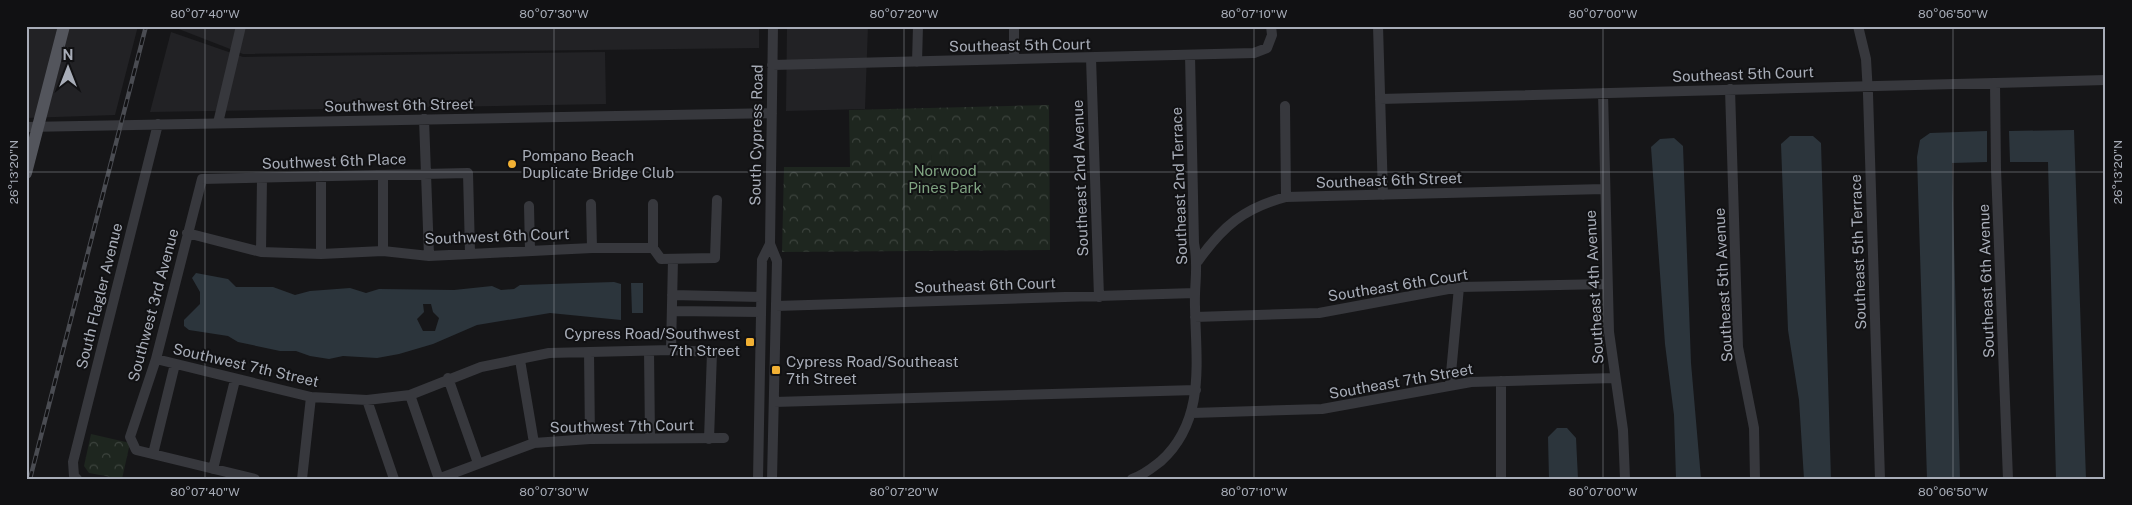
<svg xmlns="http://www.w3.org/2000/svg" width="2132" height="505" viewBox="0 0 2132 505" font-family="'Public Sans',sans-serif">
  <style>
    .built { fill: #222225 }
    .forest { fill: url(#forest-crowns) }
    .pitch { fill: #1e261f }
    .water { fill: #2c353c; fill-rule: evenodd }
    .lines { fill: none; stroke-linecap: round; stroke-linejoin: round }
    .minor { stroke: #37383d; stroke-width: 10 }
    .major { stroke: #53555c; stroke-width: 12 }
    .rail-casing { stroke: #4a4c52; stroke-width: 4.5 }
    .rail { stroke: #111113; stroke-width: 2.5; stroke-dasharray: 8; stroke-linecap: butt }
    .ticks { fill: none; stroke: #a8adb8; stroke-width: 1; stroke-opacity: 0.45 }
    .poi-dot { fill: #f2b134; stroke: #111113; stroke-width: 2 }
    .labels { text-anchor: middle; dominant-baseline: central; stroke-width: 4; stroke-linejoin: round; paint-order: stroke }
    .street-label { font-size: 15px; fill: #a8adb8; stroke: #111113 }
    .poi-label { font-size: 15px; fill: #a8adb8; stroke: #111113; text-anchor: start }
    .park-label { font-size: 15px; fill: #7fa381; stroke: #111113 }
    .neatline { fill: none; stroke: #a8adb8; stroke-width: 2 }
    .ticks-label { font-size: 12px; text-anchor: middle; fill: #a8adb8 }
  </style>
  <defs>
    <pattern id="forest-crowns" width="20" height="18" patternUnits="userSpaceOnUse" patternTransform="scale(1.25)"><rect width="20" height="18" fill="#1e261f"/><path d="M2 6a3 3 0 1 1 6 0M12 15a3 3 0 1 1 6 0" fill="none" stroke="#3c433d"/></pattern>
  </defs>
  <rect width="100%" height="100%" fill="#161618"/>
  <path class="built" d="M26 26H138L115 115 26 118Z
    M171 26H759V48L243 54Z
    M787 26H868L865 109 786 111Z
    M171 32 243 57 605 52 606 104 150 112Z"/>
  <path class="forest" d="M1049 105 1050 250 782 252 784 167H850L849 110Z
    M91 434 130 443 122 479 89 473 84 466Z"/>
  <path class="pitch" d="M931 155H945L946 185H932Z
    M949 155H963L964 185H950Z"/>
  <path class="water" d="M2074 130 2086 479H2056L2048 162H2010L2009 131Z
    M1987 131V162L1952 163 1960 479H1927L1917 157 1920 140 1930 133Z
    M1790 136H1813L1821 143 1831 479H1804L1799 400 1788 330 1781 144Z
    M1674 138 1683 146 1691 363 1701 479H1676L1674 415 1665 344 1651 147 1660 139Z
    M196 273 228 279 236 287H273L295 295 310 291 350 288 366 293 379 289 454 290 492 286 501 290 514 289 520 285 614 282 621 284V320L550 313 477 325 433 344 399 354 377 358 343 356 329 359 310 356 296 351H280L238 342 228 336 189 330 184 326V320L200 304V292L192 278ZM423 304H431L433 312 439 318 435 331H423L417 319 424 312Z
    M631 283H643V313H632Z
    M1557 428H1567L1576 438 1578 479H1549L1548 437Z"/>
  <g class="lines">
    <path class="minor" d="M1378 26 1383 195
      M1858 26 1866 59 1868 94 1880 479
      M1091 58 1099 297
      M1014 59V26
      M917 62 918 26
      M772 65 1254 53 1267 48 1272 35 1271 26
      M1995 83 1996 169 2008 479
      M1730 89 1738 347 1754 428 1755 479
      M1603 93 1609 332 1623 430 1625 479
      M1380 99 2106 80
      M1285 106 1286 197
      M424 119 429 256
      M218 123 241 26
      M26 127 772 113
      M383 175V251
      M321 176V254
      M591 204 592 248
      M653 204V248
      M529 206 530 250
      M187 233 261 252 321 254 383 251 429 256 592 248H653L661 259 715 258 717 200
      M261 252 262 178
      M1198 261C1223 226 1244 208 1286 197L1604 189
      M672 295 761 297
      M776 306 1195 293
      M672 311 761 312
      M1195 317 1319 313 1459 287 1606 284
      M671 350 673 259
      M649 351 650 438
      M589 352 590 439
      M156 359 311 397 367 400 410 395 481 367 549 353 671 350 712 352 709 439
      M520 360 534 443
      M448 378 478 463
      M1501 381V479
      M1450 384 1459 287
      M410 395 439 479
      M367 400 394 479
      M774 402 1196 390
      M1192 413 1322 409 1471 382 1614 378
      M153 454 175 364
      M213 469 235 380
      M77 479 74 476 73 462 158 124
      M255 479 136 450 130 437 156 359 202 179 468 173 470 252
      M302 479 311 397
      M438 479 534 443 590 439 724 438
      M758 479 762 260 770 244
      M772 479 777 261 770 244 773 26
      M1132 479C1144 475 1152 468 1161 461 1206 420 1196 362 1195 307 1194 284 1199 266 1194 243L1190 55"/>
    <path class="major" d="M26 173 64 26"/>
    <g class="rail-casing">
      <path id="rail" d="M30 479 146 26"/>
    </g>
    <use href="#rail" class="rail"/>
  </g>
  <path class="ticks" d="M205 26V479M554 26V479M904 26V479M1254 26V479M1603 26V479M1953 26V479M26 172H2106"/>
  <g class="poi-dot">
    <circle cx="512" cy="164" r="5"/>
    <rect x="745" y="337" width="10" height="10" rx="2.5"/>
    <rect x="771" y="365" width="10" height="10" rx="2.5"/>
  </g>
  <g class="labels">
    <g class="street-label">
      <text transform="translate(1020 45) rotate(-1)">Southeast 5th Court</text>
      <text transform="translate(1743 74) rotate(-2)">Southeast 5th Court</text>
      <text transform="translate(399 105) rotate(-1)">Southwest 6th Street</text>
      <text transform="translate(756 135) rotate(-89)">South Cypress Road</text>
      <text transform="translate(334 161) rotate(-2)">Southwest 6th Place</text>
      <text transform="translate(1080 178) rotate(-92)">Southeast 2nd Avenue</text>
      <text transform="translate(1389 180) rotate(-2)">Southeast 6th Street</text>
      <text transform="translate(1179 186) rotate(-92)">Southeast 2nd Terrace</text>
      <text transform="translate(497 236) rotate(-2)">Southwest 6th Court</text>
      <text transform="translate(1858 252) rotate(-92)">Southeast 5th Terrace</text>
      <text transform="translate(1986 281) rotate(-92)">Southeast 6th Avenue</text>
      <text transform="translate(985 285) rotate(-2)">Southeast 6th Court</text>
      <text transform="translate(1398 285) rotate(-9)">Southeast 6th Court</text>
      <text transform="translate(1723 285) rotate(-93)">Southeast 5th Avenue</text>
      <text transform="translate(1594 287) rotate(-93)">Southeast 4th Avenue</text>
      <text transform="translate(99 296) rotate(-76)">South Flagler Avenue</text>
      <text transform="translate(153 305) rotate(-75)">Southwest 3rd Avenue</text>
      <text transform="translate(246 365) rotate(13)">Southwest 7th Street</text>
      <text transform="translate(1401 381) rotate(-10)">Southeast 7th Street</text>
      <text transform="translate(622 426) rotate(-1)">Southwest 7th Court</text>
    </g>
    <g class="poi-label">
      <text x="522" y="155">Pompano Beach<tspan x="522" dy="17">Duplicate Bridge Club</tspan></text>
      <text x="740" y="333" text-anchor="end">Cypress Road/Southwest<tspan x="740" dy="17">7th Street</tspan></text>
      <text x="786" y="361">Cypress Road/Southeast<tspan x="786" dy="17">7th Street</tspan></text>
    </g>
    <g class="park-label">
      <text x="945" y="170">Norwood<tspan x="945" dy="17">Pines Park</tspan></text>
    </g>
  </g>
  <rect width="2132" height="505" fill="none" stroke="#111113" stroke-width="55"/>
  <g transform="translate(68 68)" stroke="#111113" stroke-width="4" paint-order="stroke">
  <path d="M0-4L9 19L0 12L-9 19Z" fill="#a8adb8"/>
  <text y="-8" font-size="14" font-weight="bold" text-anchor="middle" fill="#a8adb8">N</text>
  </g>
  <rect x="28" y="28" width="2076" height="450" class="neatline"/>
  <g class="ticks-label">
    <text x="205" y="18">80°07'40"W</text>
    <text x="554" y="18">80°07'30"W</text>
    <text x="904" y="18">80°07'20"W</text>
    <text x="1254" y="18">80°07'10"W</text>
    <text x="1603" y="18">80°07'00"W</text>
    <text x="1953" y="18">80°06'50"W</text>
    <text transform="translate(14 172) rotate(-90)" y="4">26°13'20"N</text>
    <text transform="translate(2118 172) rotate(-90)" y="4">26°13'20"N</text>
    <text x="205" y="496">80°07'40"W</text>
    <text x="554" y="496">80°07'30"W</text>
    <text x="904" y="496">80°07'20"W</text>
    <text x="1254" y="496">80°07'10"W</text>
    <text x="1603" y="496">80°07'00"W</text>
    <text x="1953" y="496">80°06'50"W</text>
  </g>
</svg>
